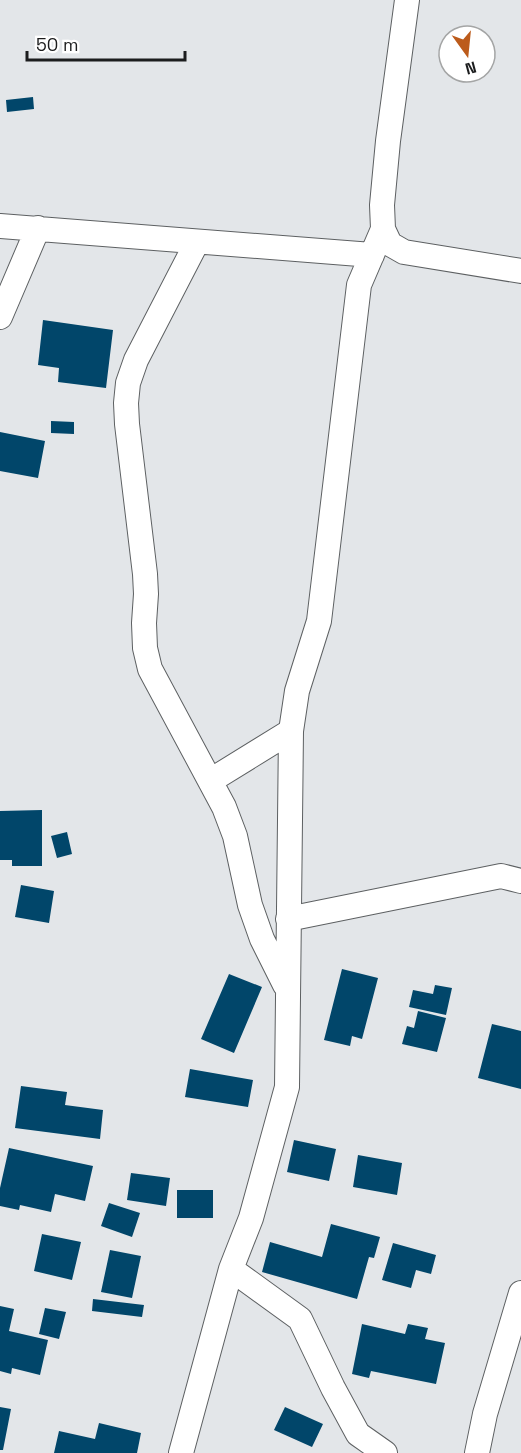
<svg xmlns="http://www.w3.org/2000/svg" width="521" height="1453" viewBox="0 0 521 1453" font-family="'Space Grotesk',sans-serif">
  <style>
    .building { fill: #01466a }
    .lines { fill: none; stroke-linecap: round; stroke-linejoin: round }
    .street-casing { stroke: #5d6062; stroke-width: 26 }
    .street { stroke: #fff; stroke-width: 24 }
  </style>
  <rect width="100%" height="100%" fill="#e3e6e9"/>
  <path class="building" d="M33 97 34 109 7 112 6 100Z
    M43 320 113 330 106 388 58 382 59 368 38 365Z
    M51 421 74 422V434L51 433Z
    M0 432 45 441 38 478 0 471Z
    M42 810V866H12V860H0V811Z
    M67 832 72 854 57 858 51 836Z
    M21 885 54 891 49 923 15 917Z
    M342 969 378 978 362 1039 352 1036 350 1046 324 1040Z
    M229 974 262 987 234 1053 201 1039Z
    M435 985 452 988 446 1015 409 1007 413 990 433 994Z
    M418 1011 446 1018 437 1052 402 1044 407 1026 414 1028Z
    M492 1024 521 1031V1089L478 1078Z
    M190 1069 253 1080 248 1107 185 1097Z
    M21 1086 67 1092 65 1105 103 1110 100 1139 15 1128Z
    M294 1140 336 1149 329 1181 287 1172Z
    M9 1148 93 1166 85 1201 55 1194 51 1212 20 1205 19 1210 0 1206V1188Z
    M358 1155 402 1163 397 1195 353 1187Z
    M131 1173 170 1178 166 1206 127 1200Z
    M177 1190H213V1218H177Z
    M109 1203 140 1213 132 1237 101 1226Z
    M331 1224 380 1237 374 1258 369 1257 357 1299 262 1272 270 1242 322 1257Z
    M42 1234 81 1242 72 1280 34 1271Z
    M393 1243 436 1255 431 1274 416 1270 411 1288 382 1280Z
    M110 1250 141 1256 132 1298 101 1292Z
    M93 1299 144 1305 142 1317 92 1311Z
    M0 1306 14 1309 9 1331 48 1340 40 1375 12 1368 11 1374 0 1371Z
    M45 1308 66 1312 59 1339 39 1334Z
    M362 1324 405 1334 408 1324 428 1328 425 1339 445 1343 436 1384 371 1371 369 1378 352 1374Z
    M0 1407 11 1409 3 1450H0Z
    M285 1407 323 1424 312 1447 274 1430Z
    M99 1423 141 1433 137 1453H54L59 1431 95 1439Z"/>
  <g class="lines">
    <g class="street-casing">
      <path id="street" d="M407 0 388 141 382 205 383 229 390 244 404 252 521 271
        M0 226 372 255
        M383 229 359 285 319 621 297 691 291 731 287 1087 251 1218 231 1269 300 1319 333 1388 358 1434 385 1453
        M197 242 136 360 128 383 126 403 127 424 145 574 146 594 144 623 145 648 150 669 224 807 235 836 250 905 262 939 285 985
        M0 317 38 228
        M210 781 291 731
        M288 919 501 876 521 881
        M181 1453 231 1269
        M477 1453 485 1414 521 1293"/>
    </g>
    <use href="#street" class="street"/>
  </g>
  <g transform="translate(467 54) rotate(165)"><circle r="28" fill="#ffffff" stroke="#a4a5a5" stroke-width="1.5"/>
  <path d="M0-4.5L10 22L0 15L-10 22Z" fill="#bc5b1b"/>
  <text y="-9" font-size="16" font-weight="bold" text-anchor="middle" fill="#1c1d1e">N</text>
  </g>
  <path d="M27 51v9h158v-9" fill="none" stroke="#1c1d1e" stroke-width="3"/>
  <text x="36" y="51" font-size="18" fill="#1c1d1e" stroke="#ffffff" stroke-width="4.5" paint-order="stroke">50 m</text>
</svg>
